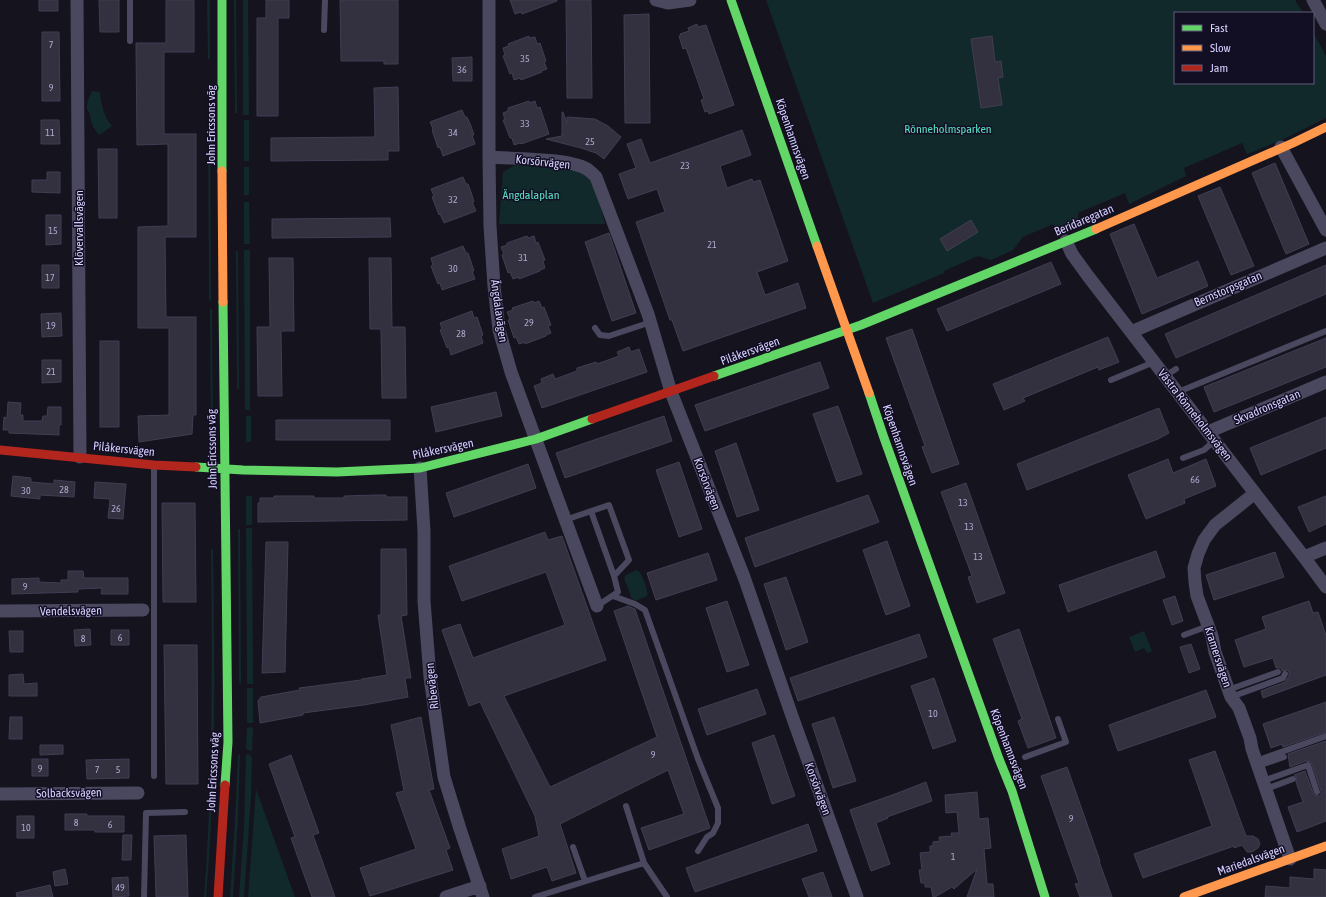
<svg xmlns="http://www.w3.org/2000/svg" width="1326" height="897" viewBox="0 0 1326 897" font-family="'Asap Condensed',sans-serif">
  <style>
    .green { fill: #12292b }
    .building { fill: #333140; stroke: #423d52 }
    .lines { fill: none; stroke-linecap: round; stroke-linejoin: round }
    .lane { stroke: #49485f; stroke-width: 6 }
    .street { stroke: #49485f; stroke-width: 13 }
    .fast { stroke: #63d668; stroke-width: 9 }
    .slow { stroke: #ff974d; stroke-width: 9 }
    .jam { stroke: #b3261e; stroke-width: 9 }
    .labels { text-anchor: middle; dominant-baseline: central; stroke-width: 3; stroke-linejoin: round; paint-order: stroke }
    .number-label { font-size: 10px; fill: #aea8cf }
    .street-label { font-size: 12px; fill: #d7d0ff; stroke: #120e23 }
    .park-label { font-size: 12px; fill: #5be0c3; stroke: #120e23 }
  </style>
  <rect width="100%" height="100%" fill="#15131e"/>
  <path class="green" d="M207 0H210V59H208Z
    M234 0H236L237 113H235Z
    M243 0H248L249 115H243Z
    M766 0H1295L1303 13H1175V83H1313V32L1326 56V118L1282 140 1247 154 1242 143 1184 168 1186 176 1129 204 1125 193 1078 213V226L1059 232 1053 224 1023 237 1013 250 991 260 978 256 944 271V273L873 303Z
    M92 91 100 92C101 104 104 117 112 126L99 135C94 129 91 124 90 115 89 110 89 114 87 109 86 103 90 96 92 91Z
    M244 120H249V161H244Z
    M208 124H210L211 301 209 300Z
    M515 165 580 171 594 184 605 224H499L503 172Z
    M244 167H249V195H244Z
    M244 202H249L250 244H244Z
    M244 250H250V410H245Z
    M236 251H238L239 389H237Z
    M210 309H212L213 441 211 442Z
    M246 416H251V442H246Z
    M246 496H252V525H246Z
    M246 528H252L253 684H247Z
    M238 529H240L241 683H239Z
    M211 549 213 550C215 665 216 781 206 897H204C213 781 212 665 211 549Z
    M637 570C642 573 649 591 647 596L635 601 632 599 624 578 626 575Z
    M1144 631 1152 651 1147 653 1144 648 1135 652 1129 637Z
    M247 688H253V723H247Z
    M251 727 253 728 252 751H251L246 749 247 728Z
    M246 754 250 755 252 758 251 797 244 897H239L244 827Z
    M238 755H240L238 817 233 897H230L235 821Z
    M256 789 295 897H248Z"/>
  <path class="building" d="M39 0H58V11H39Z
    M99 0H119V32H100Z
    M166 0H194V52H164V134H196V237H165L166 317H196V415H193L192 434 139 442 138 416 169 415V328H138V227L168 226V144L137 145 136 43H166Z
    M266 0H289V18H278V116H257V18H266Z
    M340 0H398V64H384V61H341Z
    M510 0H557V1L522 14 521 12 515 14Z
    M566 0H591L592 98H567Z
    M649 14 650 123H625L624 15Z
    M697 24 698 27 706 25 734 105 709 114 708 111 705 112 701 100 704 99 686 48 683 49 679 36 681 35 680 34 689 31 688 28Z
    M42 32H59L60 101H42Z
    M529 36V38L535 37 537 44 540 43 546 61 544 62 547 69 541 71 542 72 521 80 520 78 514 80 512 73 510 74 503 56 505 55 503 48 509 46 508 44Z
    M992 36 995 62 1001 61 1003 77 998 78 1002 105 981 108 971 39Z
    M472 57V81H453L452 58Z
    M398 87 399 151H388V160L271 161V138L375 137 374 88Z
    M529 101V103L535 101 537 108 540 107 549 134 521 144 520 143 514 145 512 138H510L503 120H505L503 113 508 111V108Z
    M462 110 465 117H467L471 126 474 135H472L475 144 443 156 440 147 438 148 432 130 433 129 430 122Z
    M562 112H563L567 123V117L595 119 608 126 621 137 604 159 596 153 581 148 546 139 562 136Z
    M41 120H59L60 144H41Z
    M742 130 751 155 720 166 727 188 752 179 753 182 760 180 788 261 757 272 765 295 798 283 806 308 683 351 672 320H670L636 222 665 212 657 189 628 199 619 174 636 168 627 144 641 139 650 163Z
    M98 149H117V218H99Z
    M1275 163 1309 244 1286 254 1252 173Z
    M47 172H60V193L32 192V180H47Z
    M463 177 466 184H468L471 192 474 202H472L476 211 444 223 440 214 439 215 432 197 434 196 431 189Z
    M1220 187 1254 266 1231 275 1198 196Z
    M46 215H61V244L46 245Z
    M390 218 391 237 272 238V219Z
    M971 220 978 232 947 251 940 239Z
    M1134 224 1157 278 1198 261 1208 286 1142 314 1110 234Z
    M609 233 636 313 612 321 585 242Z
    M527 236 528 238 534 236 536 243 538 242 545 260 543 261 545 268 540 270V271L519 279V277L513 279 510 272 508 273 502 255 504 254 501 247 507 245V243Z
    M463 246 466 253H468L474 271H472L475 279 442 290 440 283 438 284 431 266 433 265 431 258Z
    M269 258H293L294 331H281L282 396H258L257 327H270Z
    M369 258H391L392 327H405L406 398H382L381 329H370Z
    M1051 262 1061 284 947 331 937 309Z
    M42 265H59V288H42Z
    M1326 265V294L1176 358 1165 334Z
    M533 301 534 303 539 301 542 308 544 307 551 325 548 326 551 333 546 335V336L525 344V342L519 344 516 337 514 338 508 320 510 319 507 312 513 310 512 308Z
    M472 311 474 318 477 317 483 335 481 336 483 343 451 355 449 347 447 348 440 330 442 329 440 323Z
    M61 313 62 336 42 337 41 314Z
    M912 329 959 464 932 473 922 447 925 446 886 338Z
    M1108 337 1119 362 1099 370 1098 367 1023 398 1025 401 1004 410 993 384Z
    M1326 338V367L1214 412 1204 387Z
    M100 341H119V427H100Z
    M629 347 631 352 639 349 647 372 542 408 534 386 542 383 541 379 553 374 555 379 577 371V368L596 362 597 364 619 356 617 352Z
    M42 360H61V382L42 383Z
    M820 362 829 388 705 431 695 405Z
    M496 392 502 416 436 432 431 407Z
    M8 402 21 403 20 415H23V421H42L43 416H47L48 407H61V425H59V435L9 433V430H3L4 417 7 418Z
    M838 406 862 474 837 482 813 414Z
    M1159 408 1169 433 1158 439 1027 490 1017 464Z
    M664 416 672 441 565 478 556 453Z
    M1326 417V448L1261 475 1250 448Z
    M276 420H390V440H276Z
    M736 443 759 510 737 517 715 451Z
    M1168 459 1173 473 1206 459 1216 486 1184 499 1185 503 1146 519 1128 475Z
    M679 462 702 529 679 537 656 470Z
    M528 464 536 488 454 517 446 493Z
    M13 476 31 478V482L54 484V480L75 482 74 497 40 495V499L11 496Z
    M95 482 126 484 123 519 108 518 110 499 94 498Z
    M966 483 1005 593 977 603 968 577 972 576 941 492Z
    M376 495H386V497H407V520L258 522V503H260V498H274V496H314V498H344V496Z
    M868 495 879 522 755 567 745 538Z
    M1326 496V524L1309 532 1298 507Z
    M162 503H195L196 602H163Z
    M545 532 548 540 562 536 606 660 504 696 550 787 657 737 614 611 628 606 635 609 710 828 649 850 641 828 684 814 668 770 560 824 576 873 552 881 547 867 511 879 502 849 539 836 535 816 480 702 469 706 442 630 460 624 473 658 565 625 546 572 462 601 449 566Z
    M887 541 910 606 886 615 863 550Z
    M266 542H288L285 672 262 673Z
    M381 549H406L407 615 401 616 411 678H405L408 697 364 705 303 713V715L260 723 258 701 261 697 300 690 299 688 361 680 362 679 387 675 378 615H381Z
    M1156 551 1165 577 1068 612 1059 585Z
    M1275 552 1284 577 1214 600 1206 575Z
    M708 553 717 580 656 600 647 573Z
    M68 571H83L84 578H128V594H101L102 588 78 589V592L12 594V579L39 578V582L61 583V580H68Z
    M786 577 808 642 786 650 764 584Z
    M1175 596 1183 621 1172 625 1163 600Z
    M727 601 749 665 727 672 706 608Z
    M1309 601 1313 613 1318 612 1326 635V675L1263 698 1261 691 1285 682 1289 676V672L1287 670 1282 671 1281 668H1276L1273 658 1244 667 1235 640 1266 629 1262 617Z
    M90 629 91 645 75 646 74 630Z
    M1019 629 1056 738 1028 748 1018 721 1022 719 993 639Z
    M111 630H129V645H111Z
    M9 631H23V652H10Z
    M919 634 927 657 798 701 790 678Z
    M1191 644 1200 669 1189 673 1180 647Z
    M164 645H197L198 784H166Z
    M23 674 24 684 37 683V696H9V675Z
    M934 678 956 741 933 749 911 686Z
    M757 689 766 714 707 735 698 709Z
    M1206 690 1216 717 1118 751 1109 725Z
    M1326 702V732L1283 747 1282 744 1271 748 1263 724Z
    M10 717H22V739H9Z
    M421 717 434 789 429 790 450 848 446 850 453 870 370 896 360 868 416 849 396 793 404 791 391 725Z
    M834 717 856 781 833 788 812 724Z
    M774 735 795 796 772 804 752 743Z
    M1326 741V821L1297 832 1288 807 1303 802 1296 782 1297 778 1294 775 1305 771 1314 795 1319 796 1321 795V791L1311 762 1306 761 1290 767 1288 754Z
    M40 745H63V754L40 755Z
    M1215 751 1246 836H1253L1258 839 1260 844 1258 848 1252 852H1247L1242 845 1234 848V846L1143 878 1134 854 1212 826 1189 760Z
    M291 755 319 833 313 835 335 897H312L291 838 295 837 269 764Z
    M32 759H48V776H32Z
    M129 759V778L87 779 86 760Z
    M1067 767 1100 861H1099L1112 897H1080L1075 884 1079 883 1041 776Z
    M926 782 932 801 887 817 888 818 876 823 890 864 871 871 850 810 895 794Z
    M977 792 979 819 988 818 991 848 984 849 987 884H993L994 897H967L977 869 954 889 952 887 935 897H933L931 887H925V883H921L919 870H922L920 853 930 852V846H933V842L940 841 939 837 952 836 951 833H959L957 812 946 813 945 795Z
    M65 814H87V816H124V832H95V830H65Z
    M17 816H34V838H17Z
    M808 824 817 851 695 892 686 868Z
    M123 835H132L131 860H122Z
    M186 835 188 897H156L154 836Z
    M65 869 68 884 55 886 53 872Z
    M1314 869 1326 870V897H1265L1266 886 1290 888V877L1314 879Z
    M823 872 832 897H809L802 879Z
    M128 877 129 896 113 897 112 878Z
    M50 885 53 897H17L16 893Z"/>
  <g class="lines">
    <path class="lane" d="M130 0V41
      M324 30 325 0
      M595 328 600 335 609 336 651 322
      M1165 376 1176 369
      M1111 380 1154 362
      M1178 392 1326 331
      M1183 458 1204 450 1214 441
      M154 466V776
      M565 520 609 505 629 560 614 576 591 511
      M613 596 635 604 645 610 698 759 718 808V823L713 833 707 837 698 851
      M597 606 618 592 614 576
      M1184 635 1208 626
      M1228 690 1278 672
      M1231 697 1283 678 1285 674
      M1025 757 1066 742 1058 719
      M1256 761 1326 736
      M1258 766 1284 757
      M1263 781 1308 765 1317 792
      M1266 789 1293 779
      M626 806 644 863 667 897
      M573 847 585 881
      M144 897 146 813 185 812
      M535 897 644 863"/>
    <path class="street" d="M77 0 80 457
      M489 0V157L490 226 494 286 499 330 511 372 597 606
      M656 0 668 3 690 0
      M1313 0 1326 24
      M1281 147 1326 230
      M489 157C513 159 567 158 587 169 590 171 593 174 596 177L648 314 671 392 744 577 792 716 857 897
      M1066 241 1072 254 1088 276 1304 557 1326 587
      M1131 332 1326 248
      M1208 432 1326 382
      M420 468 424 531V601L430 677 444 777 460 829 483 897
      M1255 493 1215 525 1204 540 1198 554 1194 568 1195 582 1197 596 1212 636 1215 652 1231 697 1239 708 1250 738 1252 749 1290 859
      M1304 557 1326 548
      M0 611 143 610
      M0 794 138 793
      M446 897 480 886"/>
    <path class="fast" d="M222 0V171
      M731 0 817 246
      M223 302 228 742 225 785
      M714 376 861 325 1096 229
      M869 393 883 435 999 759 1012 791 1045 897
      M196 467 243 470 337 472 420 468 536 439 592 419"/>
    <path class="slow" d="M222 171 223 302
      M1096 229 1293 143 1326 127
      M817 246 869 393
      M1184 897 1326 846"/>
    <path class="jam" d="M592 419 714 376
      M0 450 154 465 196 467
      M218 897 225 785"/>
  </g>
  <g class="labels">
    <g class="number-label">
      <text x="51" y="44">7</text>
      <text x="525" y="58">35</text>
      <text x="462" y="69">36</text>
      <text x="51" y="87">9</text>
      <text x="525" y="123">33</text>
      <text x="50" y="132">11</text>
      <text x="453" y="132">34</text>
      <text x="590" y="141">25</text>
      <text x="685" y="165">23</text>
      <text x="453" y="199">32</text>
      <text x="53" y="230">15</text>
      <text x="712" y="244">21</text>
      <text x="523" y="257">31</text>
      <text x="453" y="268">30</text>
      <text x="50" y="277">17</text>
      <text x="529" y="322">29</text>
      <text x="51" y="325">19</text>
      <text x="461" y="333">28</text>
      <text x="51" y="371">21</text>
      <text x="1195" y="479">66</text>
      <text x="64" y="489">28</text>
      <text x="26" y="490">30</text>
      <text x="963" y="502">13</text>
      <text x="116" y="508">26</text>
      <text x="969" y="526">13</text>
      <text x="978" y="556">13</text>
      <text x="25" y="586">9</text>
      <text x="120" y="637">6</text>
      <text x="83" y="638">8</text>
      <text x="933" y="713">10</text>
      <text x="653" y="754">9</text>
      <text x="40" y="768">9</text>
      <text x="97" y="769">7</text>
      <text x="118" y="769">5</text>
      <text x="1071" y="818">9</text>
      <text x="76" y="822">8</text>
      <text x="110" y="824">6</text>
      <text x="26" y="827">10</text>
      <text x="953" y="856">1</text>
      <text x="120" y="887">49</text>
    </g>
    <g class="street-label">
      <text transform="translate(211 125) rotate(-90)">John Ericssons väg</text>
      <text transform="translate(793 139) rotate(71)">Köpenhamnsvägen</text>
      <text transform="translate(543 162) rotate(6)">Korsörvägen</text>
      <text transform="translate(1084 220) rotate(-23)">Beridaregatan</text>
      <text transform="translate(79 228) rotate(-90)">Klövervallsvägen</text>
      <text transform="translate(1228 289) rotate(-23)">Bernstorpsgatan</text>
      <text transform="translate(499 311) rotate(82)">Ängdalavägen</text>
      <text transform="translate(750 351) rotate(-20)">Pilåkersvägen</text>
      <text transform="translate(1267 407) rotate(-23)">Skvadronsgatan</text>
      <text transform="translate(1195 415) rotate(52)">Västra Rönneholmsvägen</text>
      <text transform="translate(900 445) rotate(71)">Köpenhamnsvägen</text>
      <text transform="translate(124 449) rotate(6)">Pilåkersvägen</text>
      <text transform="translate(212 449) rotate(-91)">John Ericssons väg</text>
      <text transform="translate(443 449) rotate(-12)">Pilåkersvägen</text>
      <text transform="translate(707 484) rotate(69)">Korsörvägen</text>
      <text transform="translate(71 611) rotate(-1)">Vendelsvägen</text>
      <text transform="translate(1218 657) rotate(72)">Kramersvägen</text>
      <text transform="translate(432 686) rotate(-96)">Ribevägen</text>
      <text transform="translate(1009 749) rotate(69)">Köpenhamnsvägen</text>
      <text transform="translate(213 772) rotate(-87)">John Ericssons väg</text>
      <text transform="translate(818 789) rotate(70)">Korsörvägen</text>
      <text transform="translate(69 793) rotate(-1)">Solbacksvägen</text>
      <text transform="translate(1251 860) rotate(-20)">Mariedalsvägen</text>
    </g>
    <g class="park-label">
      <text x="948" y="129">Rönneholmsparken</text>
      <text x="531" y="195">Ängdalaplan</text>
    </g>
  </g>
  <rect x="1174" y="12" width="140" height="72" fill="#120e23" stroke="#615c7b"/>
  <rect x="1182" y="25" width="20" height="6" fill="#63d668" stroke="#615c7b"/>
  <text x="1210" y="32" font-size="12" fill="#d7d0ff">Fast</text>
  <rect x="1182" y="45" width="20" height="6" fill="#ff974d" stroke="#615c7b"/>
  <text x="1210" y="52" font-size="12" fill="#d7d0ff">Slow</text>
  <rect x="1182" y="65" width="20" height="6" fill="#b3261e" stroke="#615c7b"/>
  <text x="1210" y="72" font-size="12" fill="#d7d0ff">Jam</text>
</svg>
